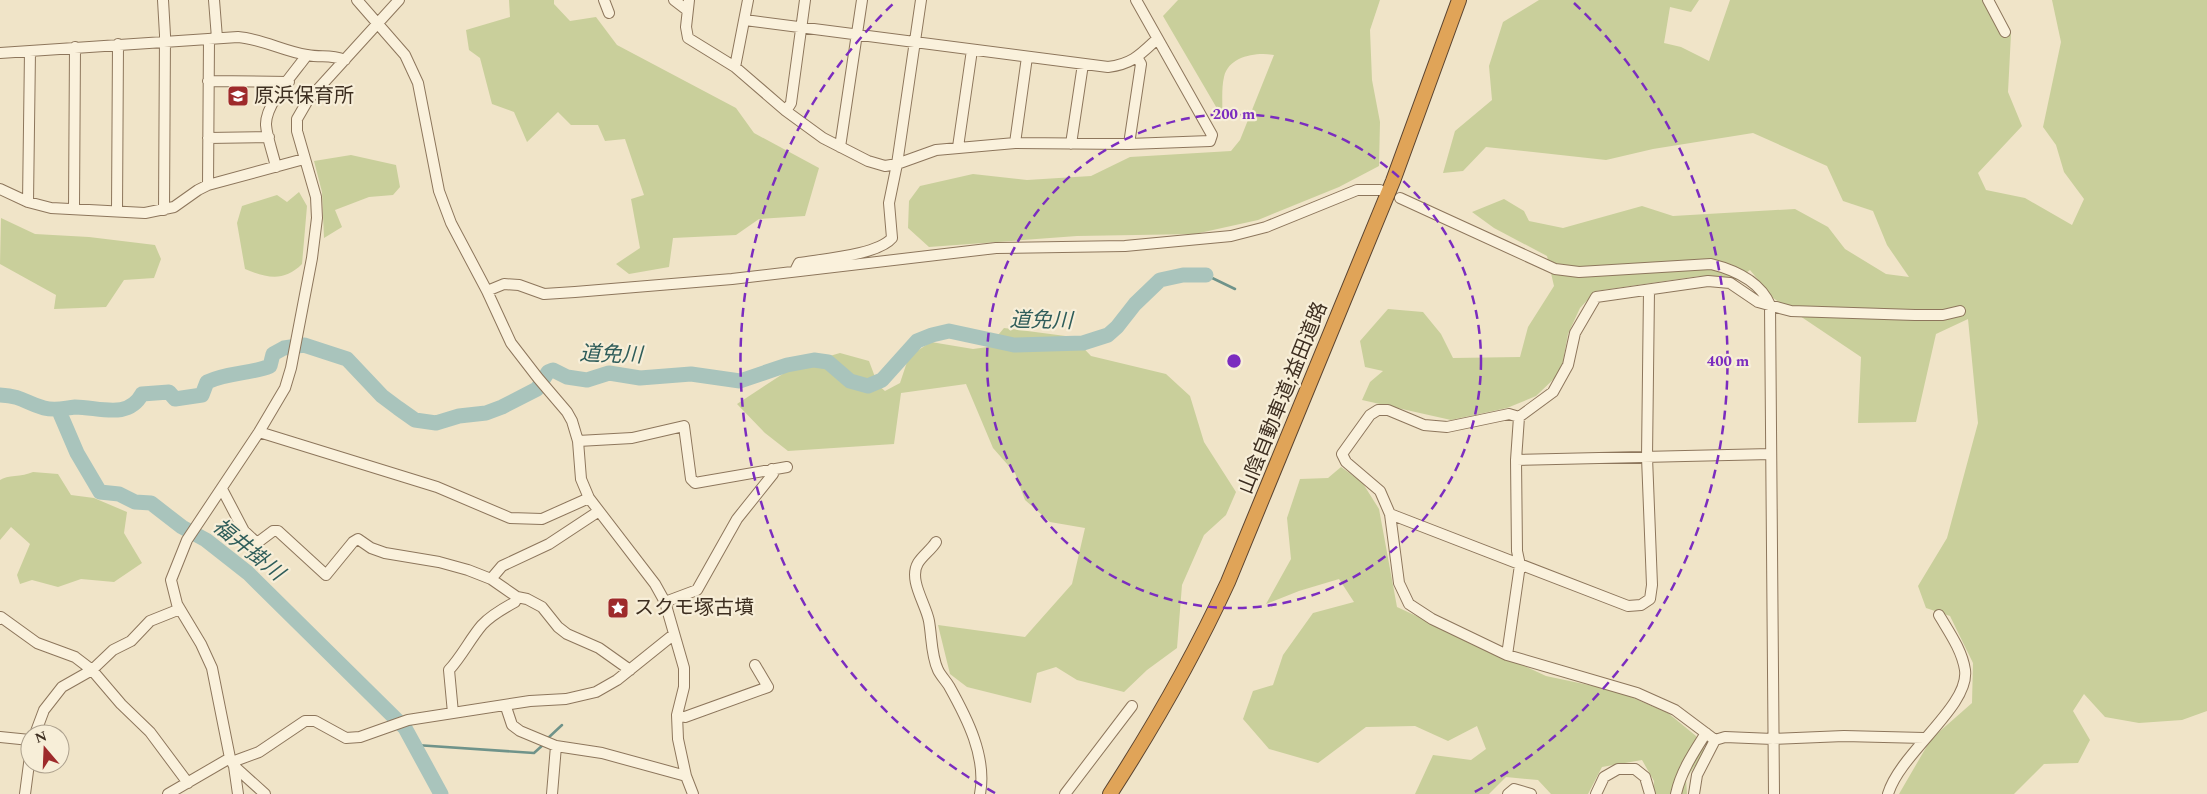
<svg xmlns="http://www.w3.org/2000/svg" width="2207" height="794" viewBox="0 0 2207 794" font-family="Spectral,'Noto Sans JP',serif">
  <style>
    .green { fill: #c9cf9b }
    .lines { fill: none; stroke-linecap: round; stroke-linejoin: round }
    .stream { stroke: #6f938a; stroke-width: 2.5 }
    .river { stroke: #a9c4bc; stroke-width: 15 }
    .minor-casing { stroke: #8d765c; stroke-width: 12 }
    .highway-casing { stroke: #5b4430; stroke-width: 16 }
    .minor { stroke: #faf1dc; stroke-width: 10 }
    .highway { stroke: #e0a458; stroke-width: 14 }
    .ring { fill: none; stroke: #7b2cbf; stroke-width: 2.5; stroke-dasharray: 9 6 }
    .labels { text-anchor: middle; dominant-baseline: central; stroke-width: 4.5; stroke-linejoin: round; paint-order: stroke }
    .poi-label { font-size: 20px; fill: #3d2e20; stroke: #f7eed8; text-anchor: start }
    .street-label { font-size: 20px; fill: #3d2e20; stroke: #f7eed8 }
    .water-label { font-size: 21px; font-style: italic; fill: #2f5d5a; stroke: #f7eed8 }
    .centre { fill: #7b2cbf; stroke: #f7eed8; stroke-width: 2.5 }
    .ring-label { font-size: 15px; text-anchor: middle; font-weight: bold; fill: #7b2cbf; stroke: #f7eed8; stroke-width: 4.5; stroke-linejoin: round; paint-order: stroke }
  </style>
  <rect width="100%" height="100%" fill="#f0e4c8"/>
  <path class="green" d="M509 0H554V4L570 21 596 17 617 45 736 108 754 133 819 168 805 216 759 219 736 235 673 238 669 267 629 274 616 264 640 248 631 199 644 195 625 139 605 141 598 125H571L558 112 527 142 514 112 492 104 480 58 469 50 466 30 510 17Z
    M1178 0H1380L1370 30 1372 80 1380 122 1379 166 1339 187 1258 220 1195 234 1077 236 929 247 908 228 909 201 920 186 973 174 1027 180 1091 176 1130 157 1231 151 1240 140 1274 55C1256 52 1229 56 1224 77 1221 89 1223 105 1222 117L1163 16Z
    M1539 0H1699L1691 12 1670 7 1664 43 1681 47 1709 61 1730 0H1989L1995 3 2011 34 2008 92 2022 126 1978 173 1986 190 2025 198 2072 225 2084 199 2064 172 2056 145 2043 127 2061 42 2052 0H2207V711L2182 720 2139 723 2105 717 2084 694 2073 711 2090 740 2078 763 2044 764 2014 794H1899L1931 739 1972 703 1973 663 1950 616 1926 608 1918 586 1947 538 1978 423 1968 319 1936 334 1916 422 1858 423 1861 357 1773 298 1750 270 1735 281 1700 276 1596 291 1580 308 1568 334 1561 372 1536 396 1507 408 1451 420 1362 400 1370 382 1383 371 1365 367 1360 341 1388 309 1423 312 1441 334 1453 358 1520 357 1528 327 1554 286 1547 256 1494 228 1472 212 1504 199 1524 211 1529 221 1563 228 1642 206 1673 216 1795 209 1828 227 1845 249 1886 274 1909 277 1887 245 1873 211 1843 201 1827 166 1753 133 1653 149 1606 160 1486 147 1463 171 1443 173 1455 131 1492 100 1489 66 1503 22Z
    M351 155 396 165 400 187 393 195 369 197 335 210 342 227 324 238 322 192 314 161Z
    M299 192 307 206 302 264C284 282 267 278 245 269L237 223 242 206 277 195 287 202Z
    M1 218 35 234 89 237 155 245 161 259 154 278 124 280 106 307 54 309 56 295 0 264Z
    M1004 328 1073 337 1091 356 1166 374 1190 396 1204 442 1236 492 1226 515 1204 535 1182 585 1177 648 1147 670 1124 692 1077 680 1056 667 1037 673 1031 703 967 687 950 674 938 625 1025 637 1072 584 1085 528 1050 522 1025 500 1015 473 993 448 966 384 901 393 894 444 788 451 765 433 737 404 795 366 840 353 869 361 878 385 885 391 900 383 909 356 931 342 973 349 988 347Z
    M1341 467 1362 482 1379 509 1397 607 1546 676 1617 691 1668 713 1696 736 1705 751 1686 779 1687 794H1653L1654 781 1642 760 1602 767 1588 794H1551L1538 780 1506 777 1489 794H1415L1433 755 1471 760 1486 749 1477 726 1448 741 1415 726 1366 727 1318 763 1269 749 1243 719 1253 691 1273 685 1283 655 1313 613 1354 602 1339 579 1299 591 1266 604 1291 559 1287 518 1300 479 1328 478Z
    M33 472 58 474 71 495 94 498 127 512 124 533 142 563 114 582 81 579 58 587 32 580 20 584 17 575 30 544 11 527 0 540V480C7 475 22 477 33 472Z"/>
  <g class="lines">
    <path class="stream" d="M1206 275 1235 289
      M547 739 562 725
      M416 745 534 753 544 744"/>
    <path class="river" d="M0 395C23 396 25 403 44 408 56 411 64 408 75 407 99 407 128 420 142 394L169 392 175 399 202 395 207 382C228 372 251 374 270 366L273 354 284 348 304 345 347 359 382 396 398 408 415 420 436 423 459 416 486 413 502 407 537 389 548 372 553 370 567 377 587 380 609 373 640 378 691 374 740 381 787 365 814 360 828 362 850 381 868 386 882 380 917 341 932 335 949 331 1014 345 1083 343 1108 335 1117 327 1135 304 1160 280 1183 275H1206
      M59 411 77 453 100 492 119 494 135 502 151 503 182 527 206 540 248 573 405 728 441 794"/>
    <g class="minor-casing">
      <path id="minor" d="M163 0 165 35 164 210
        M214 0 217 38
        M357 0 405 55 418 83 439 191 451 223 487 291 511 343 538 378 567 412 572 421 578 441 581 479 589 498 655 584 665 602 684 668V687L677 715 678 739 686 776 693 794
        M604 0 609 13
        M674 0 687 10
        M689 0 686 27 688 38 735 67 786 111 823 138 868 161 885 166 897 164 936 150 1015 143 1129 144 1210 141 1212 135 1136 0
        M1988 0 2005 32
        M745 20 1108 67C1132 64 1140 55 1157 39
        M0 53 238 37C262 39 283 51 307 55 322 58 329 54 345 60
        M735 67 748 0
        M208 81 289 82
        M786 111 791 103 805 0
        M208 138 269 137
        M1015 143 1027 57
        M1071 144 1083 64
        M1129 144 1141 64 1137 57
        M840 147 862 0
        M958 147 972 50
        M276 167C273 153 267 138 266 125 265 104 295 72 307 55
        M208 185 209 39
        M0 189 28 202 51 208 145 213 174 207 198 190 208 185 304 159
        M1400 198 1555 269 1579 272 1711 264C1735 270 1760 281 1770 305L1774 794
        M28 202 30 51
        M74 207 75 47
        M117 210 118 44
        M795 271 799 263C822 259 878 255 892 238L889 203 897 164 921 0
        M487 291 504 284 519 285 544 294 575 292 732 279 996 248 1125 246 1231 236 1266 227 1357 190H1380
        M259 432 437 487 510 518 542 519 589 498
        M578 441 632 438 684 426 691 479 695 483 787 467
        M1516 460 1771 454
        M222 489 244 531 257 543 273 531H278L326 575 353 542 358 539 371 548 385 553 439 562 468 570 491 579 517 597 527 599 542 607 558 627 567 634 599 648 630 670
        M1390 514 1628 606 1641 605 1650 599 1652 585 1647 457 1649 290
        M936 542C931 550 923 555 918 563 908 580 926 604 929 621 932 638 931 655 938 670 941 676 946 681 949 686 967 718 987 757 980 794
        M491 579 502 566 549 544 599 511
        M665 602 697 590 737 519 773 474 772 469
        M0 619 1 617 37 643 75 657 92 670 121 704 150 732 188 783
        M1507 655 1520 565 1517 551 1516 460 1519 417
        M506 707 512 725 520 731 556 746 602 753 686 776
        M453 713 449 670C462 656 470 639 482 625 491 615 504 608 515 602L517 597
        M677 715 685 717 768 687 755 665
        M35 734 44 710 62 687 92 670 113 650 131 641 150 621 180 609
        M0 737 30 740
        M1715 740 1675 710 1637 693 1507 655 1432 619 1409 604 1399 583 1390 514 1380 491 1346 462 1342 454 1370 415 1378 410H1388L1424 425 1447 427 1509 414 1519 417 1553 392 1568 365 1575 333 1596 297 1708 281 1730 283 1758 302 1791 311 1915 315H1943L1960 311
        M1715 740 1725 737 1773 739 1844 736 1924 738
        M232 762 259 752 305 721H315L346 738 360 737 408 720 530 701 566 699 596 692 617 680 673 635
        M234 766 238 794
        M25 794 30 756
        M168 794 230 758
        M265 794 234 766 230 758 212 668 201 644 177 604 171 580 187 540 259 432 285 388 291 368 312 258 317 218 316 197 297 131V119L308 100 399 0
        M552 794 556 746
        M1065 794 1132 706
        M1508 794 1514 789 1531 794
        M1596 794 1604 777 1618 769H1635L1645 777 1650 794
        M1676 794C1681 771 1694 752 1706 733
        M1694 794 1697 775 1715 740
        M1888 794C1900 753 1970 706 1965 670 1962 650 1949 632 1939 615"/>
    </g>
    <g class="highway-casing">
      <path id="highway" d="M1110 794C1154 726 1194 656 1228 582L1393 181 1459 0"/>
    </g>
    <use href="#minor" class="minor"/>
    <use href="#highway" class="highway"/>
  </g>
  <g class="ring">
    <circle cx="1234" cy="361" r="247"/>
    <path d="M995 793A494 494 0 0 1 894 3M1574 3A494 494 0 0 1 1473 793"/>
  </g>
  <defs>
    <g id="school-square" transform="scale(1.125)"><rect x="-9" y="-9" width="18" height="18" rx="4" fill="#9e2a2b" stroke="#f7eed8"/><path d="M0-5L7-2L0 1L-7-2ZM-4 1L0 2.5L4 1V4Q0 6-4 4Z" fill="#fff"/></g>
    <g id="sight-square" transform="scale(1.125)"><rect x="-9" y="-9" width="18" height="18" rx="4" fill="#9e2a2b" stroke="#f7eed8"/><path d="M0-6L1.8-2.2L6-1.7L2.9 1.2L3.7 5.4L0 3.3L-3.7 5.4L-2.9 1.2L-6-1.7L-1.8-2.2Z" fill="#fff"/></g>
  </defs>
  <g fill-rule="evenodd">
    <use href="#school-square" x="238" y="96"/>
    <use href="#sight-square" x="618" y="608"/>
  </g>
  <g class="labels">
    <g class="poi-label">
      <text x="254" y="96">原浜保育所</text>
      <text x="634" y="608">スクモ塚古墳</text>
    </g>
    <g class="street-label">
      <text transform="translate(1283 398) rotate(-68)">山陰自動車道;益田道路</text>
    </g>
    <g class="water-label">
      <text transform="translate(1041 321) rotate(1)">道免川</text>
      <text transform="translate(611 355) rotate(2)">道免川</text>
      <text transform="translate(248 550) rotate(39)">福井掛川</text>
    </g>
  </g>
  <circle cx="1234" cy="361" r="8" class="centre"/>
  <g class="ring-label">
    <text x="1234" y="119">200 m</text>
    <text x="1728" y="366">400 m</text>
  </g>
  <g transform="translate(45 749) rotate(341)"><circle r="24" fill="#f7eed8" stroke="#ada18e"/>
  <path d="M0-4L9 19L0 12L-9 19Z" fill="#9e2a2b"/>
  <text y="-8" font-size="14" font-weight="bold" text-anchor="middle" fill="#3d2e20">N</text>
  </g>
</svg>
